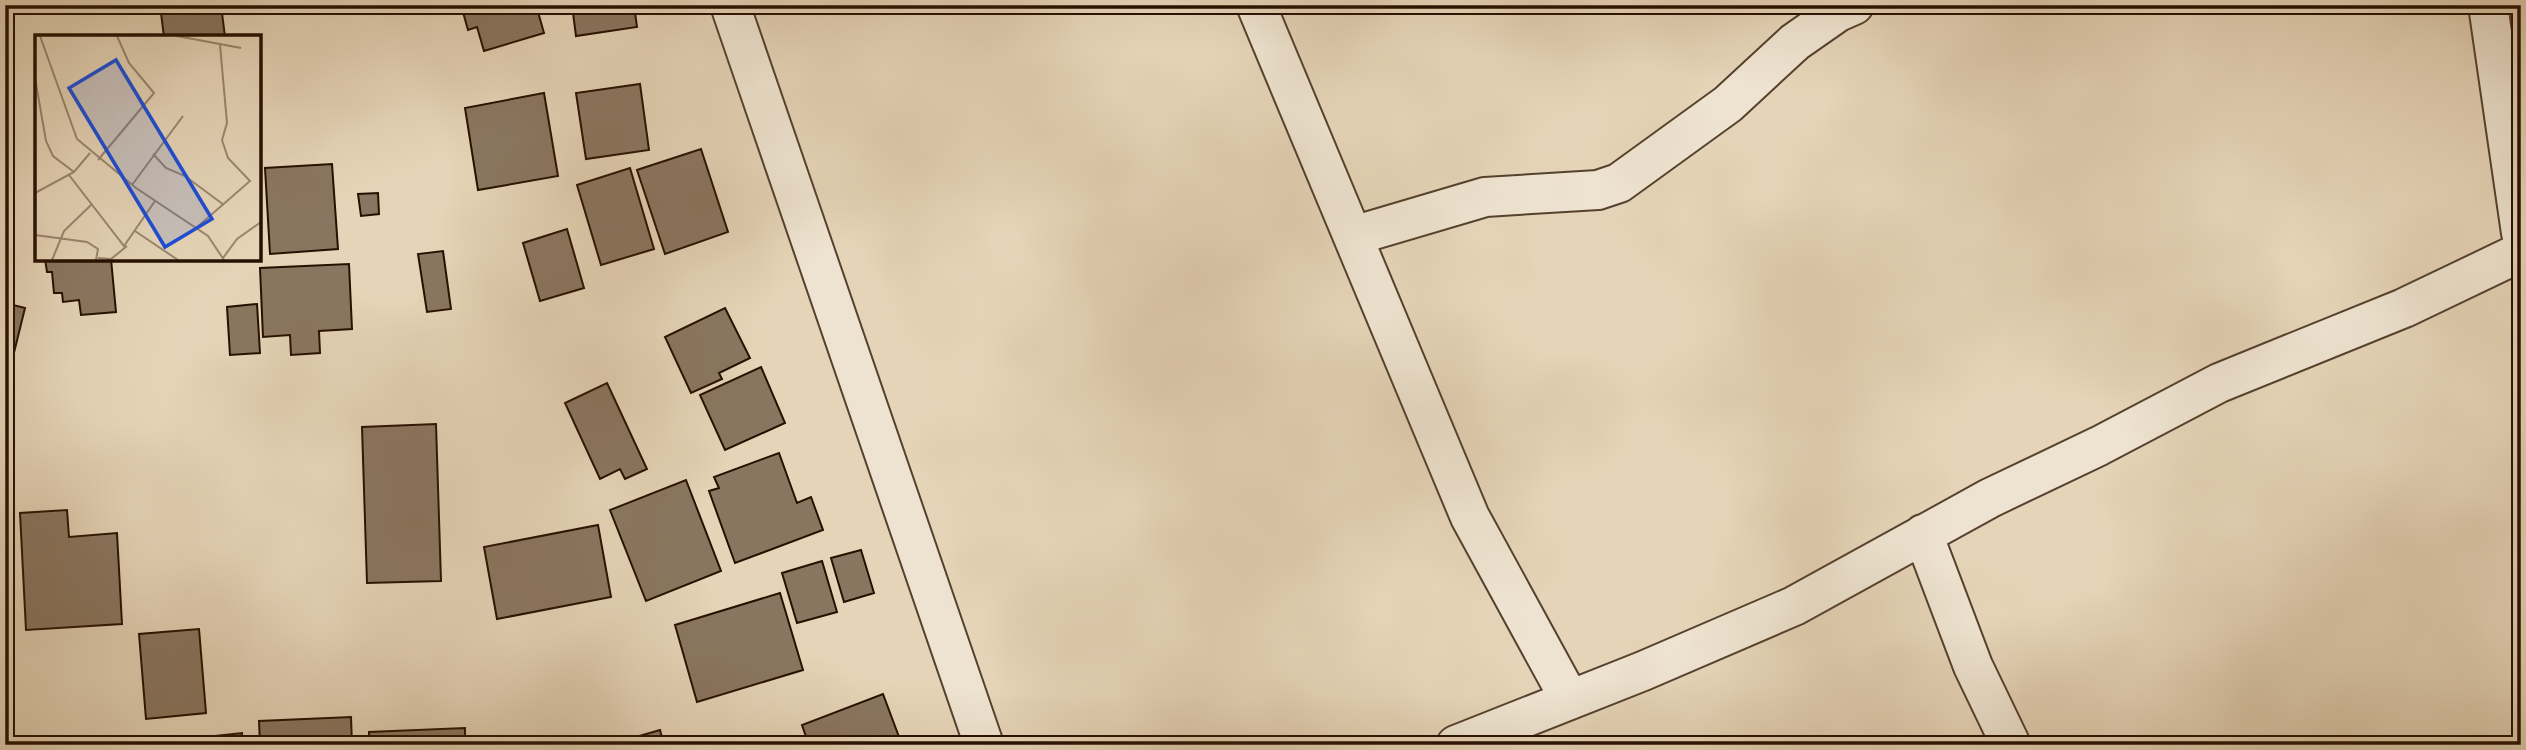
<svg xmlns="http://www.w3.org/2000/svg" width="2526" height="750" viewBox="0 0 2526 750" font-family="Cardo,serif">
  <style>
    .building { fill: #8a7660; stroke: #271001; stroke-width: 2 }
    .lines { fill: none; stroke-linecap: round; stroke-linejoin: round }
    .street-casing { stroke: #56412e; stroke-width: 42 }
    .street { stroke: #eee3d0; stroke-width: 38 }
    .inset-road { fill: none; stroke: #99866e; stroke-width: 2 }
    .view { fill: #1d4ed8; fill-opacity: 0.15; stroke: #1d4ed8; stroke-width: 3.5 }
    .inset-edge { fill: none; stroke: #271001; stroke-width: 3.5 }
  </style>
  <rect width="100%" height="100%" fill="#e5d4b7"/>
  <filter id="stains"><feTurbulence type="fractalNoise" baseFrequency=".00286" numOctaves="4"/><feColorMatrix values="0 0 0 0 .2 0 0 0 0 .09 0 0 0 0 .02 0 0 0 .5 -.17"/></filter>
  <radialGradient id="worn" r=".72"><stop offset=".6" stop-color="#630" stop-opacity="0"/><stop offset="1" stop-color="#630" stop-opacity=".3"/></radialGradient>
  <path class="building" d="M160 5H221L225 37H164Z
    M461 5H536L544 33 484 51 477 27 468 30Z
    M572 5H634L637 27 576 36Z
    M640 84 649 150 586 159 576 93Z
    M544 93 558 176 478 190 465 108Z
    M701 149 728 232 665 254 637 170Z
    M332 164 338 249 270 254 265 168Z
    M630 168 654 249 601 265 577 185Z
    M378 193 379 214 361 216 358 194Z
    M567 229 584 288 540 301 523 243Z
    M443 251 451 309 427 312 418 254Z
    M45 259H111L116 312 81 315 79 300 63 302 62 293H54L52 272H47Z
    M349 264 352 329 319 331 320 353 291 355 290 335 263 337 260 268Z
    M5 303 25 308 8 377H5Z
    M257 304 260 353 230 355 227 307Z
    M725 308 750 358 719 373 722 379 691 393 665 337Z
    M761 367 785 423 725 450 700 395Z
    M607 383 647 469 625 479 620 469 600 479 565 403Z
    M436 424 441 581 367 583 362 427Z
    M779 453 797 503 811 497 823 530 735 563 709 491 719 488 714 477Z
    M686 480 721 571 646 601 610 510Z
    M67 510 69 537 117 533 122 624 26 630 20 513Z
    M598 525 611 597 497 619 484 547Z
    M861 550 874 593 844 602 831 558Z
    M822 561 837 612 797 623 782 573Z
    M780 593 803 670 697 702 675 625Z
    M199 629 206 713 146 719 139 634Z
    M883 694 902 745H809L802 725Z
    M351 717 352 745H260L259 721Z
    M465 728V745H369V732Z
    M660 730 664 745H608Z
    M242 733 243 745H168L167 741Z
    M567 738V745H489V741Z"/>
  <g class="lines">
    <g class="street-casing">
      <path id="street" d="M730 5 984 745
        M1256 5 1470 517 1570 700
        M2488 5 2521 233
        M1353 236 1485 197 1598 190 1619 183 1728 104 1795 42 1838 12 1854 5
        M1923 534 1973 666 2011 745
        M1456 745 1643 671 1794 606 1990 498 2099 446 2219 383 2404 308 2521 252"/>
    </g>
    <use href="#street" class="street"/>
  </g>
  <g transform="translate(35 35)">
    <rect width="226" height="226" fill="#e5d4b7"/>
    <path class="inset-road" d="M5 1 42 104 101 153 173 201 189 225M142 1 206 13M0 43 11 106 18 121 39 137M118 119 131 133 150 141 189 170M63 125 119 58 94 28 82 1M34 140 89 211 120 166M97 150 148 81M0 158 39 137 55 118M161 193 215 146 193 123 187 105 192 88 185 10M100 196 143 225M0 200 52 207 63 214 61 225M63 223 76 224 92 211M188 223 202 204 226 187M17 225 29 196 56 170"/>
    <path class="view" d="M81 25 177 184 130 212 34 53Z"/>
    <rect width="226" height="226" class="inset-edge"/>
  </g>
  <rect width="2526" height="750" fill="none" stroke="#e5d4b7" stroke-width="28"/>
  <rect x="7" y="7" width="2512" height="736" fill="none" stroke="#271001" stroke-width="3.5"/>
  <rect x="14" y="14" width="2498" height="722" fill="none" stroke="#271001" stroke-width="2"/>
  <rect width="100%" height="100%" filter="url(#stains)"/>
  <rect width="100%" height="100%" fill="url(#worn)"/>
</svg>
